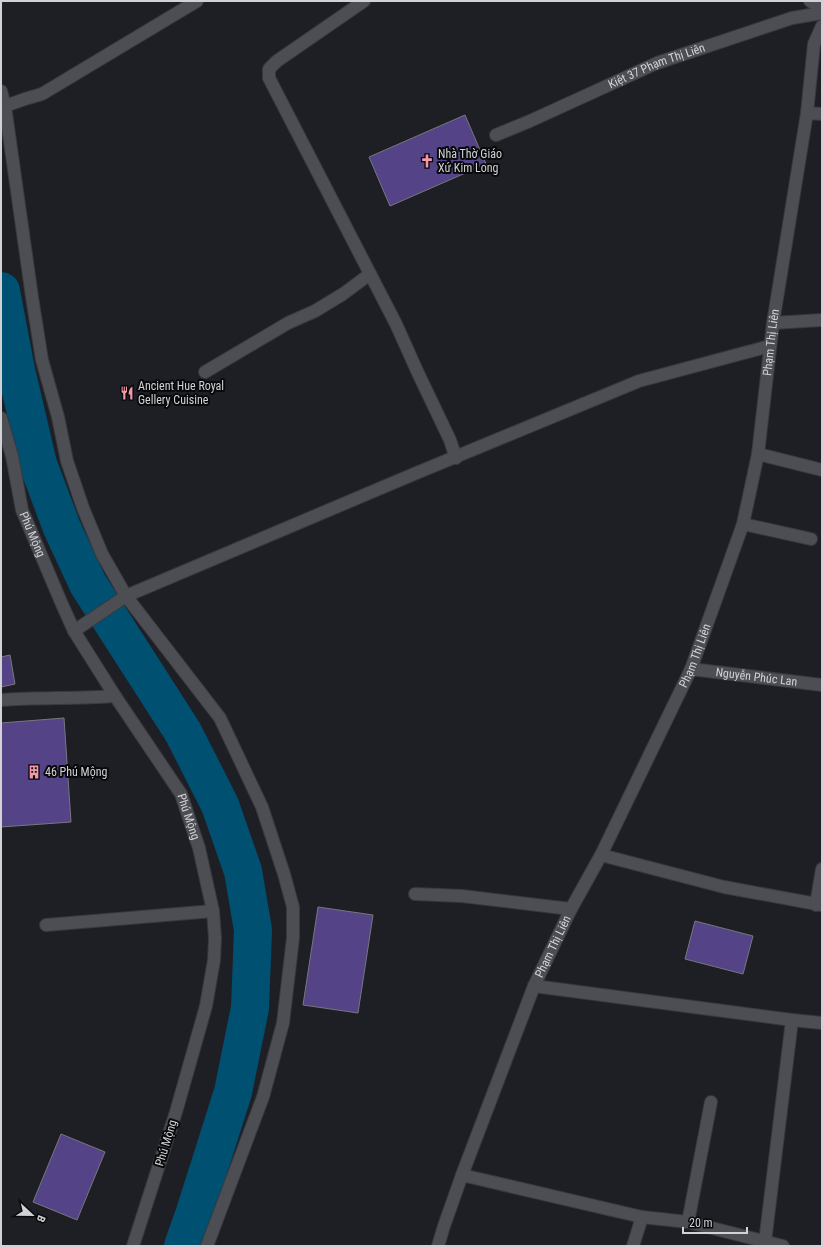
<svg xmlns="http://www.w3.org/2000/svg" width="823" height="1247" viewBox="0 0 823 1247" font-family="'Roboto Condensed',sans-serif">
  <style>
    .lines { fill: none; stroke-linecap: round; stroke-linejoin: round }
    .river { stroke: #005072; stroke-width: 38 }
    .building { fill: #544387; stroke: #78777d }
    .minor-casing { stroke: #38393d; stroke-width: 14 }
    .minor { stroke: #4d4e54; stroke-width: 12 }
    .labels { text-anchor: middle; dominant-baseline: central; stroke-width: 4; stroke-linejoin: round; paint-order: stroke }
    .street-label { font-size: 12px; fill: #d2d2d6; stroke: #08090b }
    .poi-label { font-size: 12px; fill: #d2d2d6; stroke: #08090b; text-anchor: start }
  </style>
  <rect width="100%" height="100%" fill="#1e1f24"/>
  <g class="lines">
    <path class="river" d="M1 291 16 370 38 464 62 528 88 584 183 732 220 805 243 871 253 930 250 1008 233 1092 195 1212 183 1246"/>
  </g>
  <path class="building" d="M465 115 486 164 390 206 369 157Z
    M10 655 15 684 1 687V657Z
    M64 718 71 822 1 827V723Z
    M318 907 373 915 358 1013 303 1005Z
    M695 921 753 936 743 974 685 959Z
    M61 1134 105 1152 77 1220 33 1202Z"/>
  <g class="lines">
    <g class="minor-casing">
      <g id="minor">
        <path d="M364 1 277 61 269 69V78L396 324 418 373 450 440 456 458"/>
        <path d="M810 1 822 8"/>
        <path d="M1 91 5 106 32 297 42 360 58 417 67 461 83 508 102 554 126 596 220 718 262 807 284 874 293 907V938L283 1023 263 1097 207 1246"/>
        <path d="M5 106 25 99 42 94 197 1"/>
        <path d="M807 113 822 114"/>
        <path id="s1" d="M496 135 530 121 657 63 792 18 822 13"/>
        <path d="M773 323 822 320"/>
        <path d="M205 372 288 323 315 311 343 294 370 274"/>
        <path id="s2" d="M1 418 12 456 22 510 61 602 74 631 115 696 181 794 199 848 213 911 215 938 214 960 206 1006 176 1112 133 1246"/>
        <path d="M758 454 822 470"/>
        <path d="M743 524 811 539"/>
        <path d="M74 631 126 596 414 474 639 381 770 346"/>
        <path id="s3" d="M691 669 822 685"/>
        <path d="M1 700C39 697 77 699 115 696"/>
        <path d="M601 855 724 887 822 905"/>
        <path d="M415 894 462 896 571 909"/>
        <path d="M816 905 822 869"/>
        <path d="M46 925 213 911"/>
        <path d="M534 986 792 1020 822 1023"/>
        <path d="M462 1175 642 1217 688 1222 783 1246"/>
        <path d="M688 1222 711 1102"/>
        <path d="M765 1242 792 1020"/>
        <path id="s4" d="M438 1246 444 1226 462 1175 534 986 571 909 601 855 691 669 743 524 758 454 773 323 807 113 814 44 822 26"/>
        <path d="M633 1246 642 1217"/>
      </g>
    </g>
    <use href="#minor" class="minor"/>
  </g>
  <defs>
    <g id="church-bare" transform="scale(1.08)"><path d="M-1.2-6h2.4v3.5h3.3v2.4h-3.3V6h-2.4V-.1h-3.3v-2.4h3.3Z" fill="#f39aa8" stroke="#08090b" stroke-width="2.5" paint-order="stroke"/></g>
    <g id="restaurant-bare" transform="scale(1.08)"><path d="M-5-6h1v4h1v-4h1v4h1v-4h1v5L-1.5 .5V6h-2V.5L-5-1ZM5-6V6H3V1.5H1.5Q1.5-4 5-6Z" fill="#f39aa8" stroke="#08090b" stroke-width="2.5" paint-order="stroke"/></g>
    <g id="building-bare" transform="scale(1.08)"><path d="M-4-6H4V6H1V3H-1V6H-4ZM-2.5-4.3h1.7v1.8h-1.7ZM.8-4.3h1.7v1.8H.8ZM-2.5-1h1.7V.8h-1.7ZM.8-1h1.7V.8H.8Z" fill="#f39aa8" stroke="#08090b" stroke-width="2.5" paint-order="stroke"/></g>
  </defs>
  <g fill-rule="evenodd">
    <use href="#church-bare" x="427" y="161"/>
    <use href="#restaurant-bare" x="127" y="393"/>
    <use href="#building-bare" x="34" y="772"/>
  </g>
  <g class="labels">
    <g class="street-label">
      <text stroke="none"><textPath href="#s1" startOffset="175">Kiệt 37 Phạm Thị Liên</textPath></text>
      <text stroke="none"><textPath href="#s4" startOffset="969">Phạm Thị Liên</textPath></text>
      <text stroke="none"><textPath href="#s2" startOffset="121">Phú Mộng</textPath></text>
      <text stroke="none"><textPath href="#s4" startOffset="645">Phạm Thị Liên</textPath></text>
      <text stroke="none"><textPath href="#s3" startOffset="66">Nguyễn Phúc Lan</textPath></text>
      <text stroke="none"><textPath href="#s2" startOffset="445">Phú Mộng</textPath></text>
      <text stroke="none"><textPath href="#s4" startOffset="321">Phạm Thị Liên</textPath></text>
      <text transform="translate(166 1143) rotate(-73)">Phú Mộng</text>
    </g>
    <g class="poi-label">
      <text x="438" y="154">Nhà Thờ Giáo<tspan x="438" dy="14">Xứ Kim Long</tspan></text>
      <text x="138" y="386">Ancient Hue Royal<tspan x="138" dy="14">Gellery Cuisine</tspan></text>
      <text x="45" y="772">46 Phú Mộng</text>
    </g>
  </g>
  <rect width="823" height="1247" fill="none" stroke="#d2d2d6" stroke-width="4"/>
  <g transform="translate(32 1215) rotate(112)" stroke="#08090b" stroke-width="3" paint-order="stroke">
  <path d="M0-3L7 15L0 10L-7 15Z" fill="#d2d2d6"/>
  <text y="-6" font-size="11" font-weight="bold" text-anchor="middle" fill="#d2d2d6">B</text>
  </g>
  <path d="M683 1227v6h64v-6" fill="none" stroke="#d2d2d6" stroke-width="2"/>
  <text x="689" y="1227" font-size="12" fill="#d2d2d6" stroke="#08090b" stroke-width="3" paint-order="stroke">20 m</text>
</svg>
